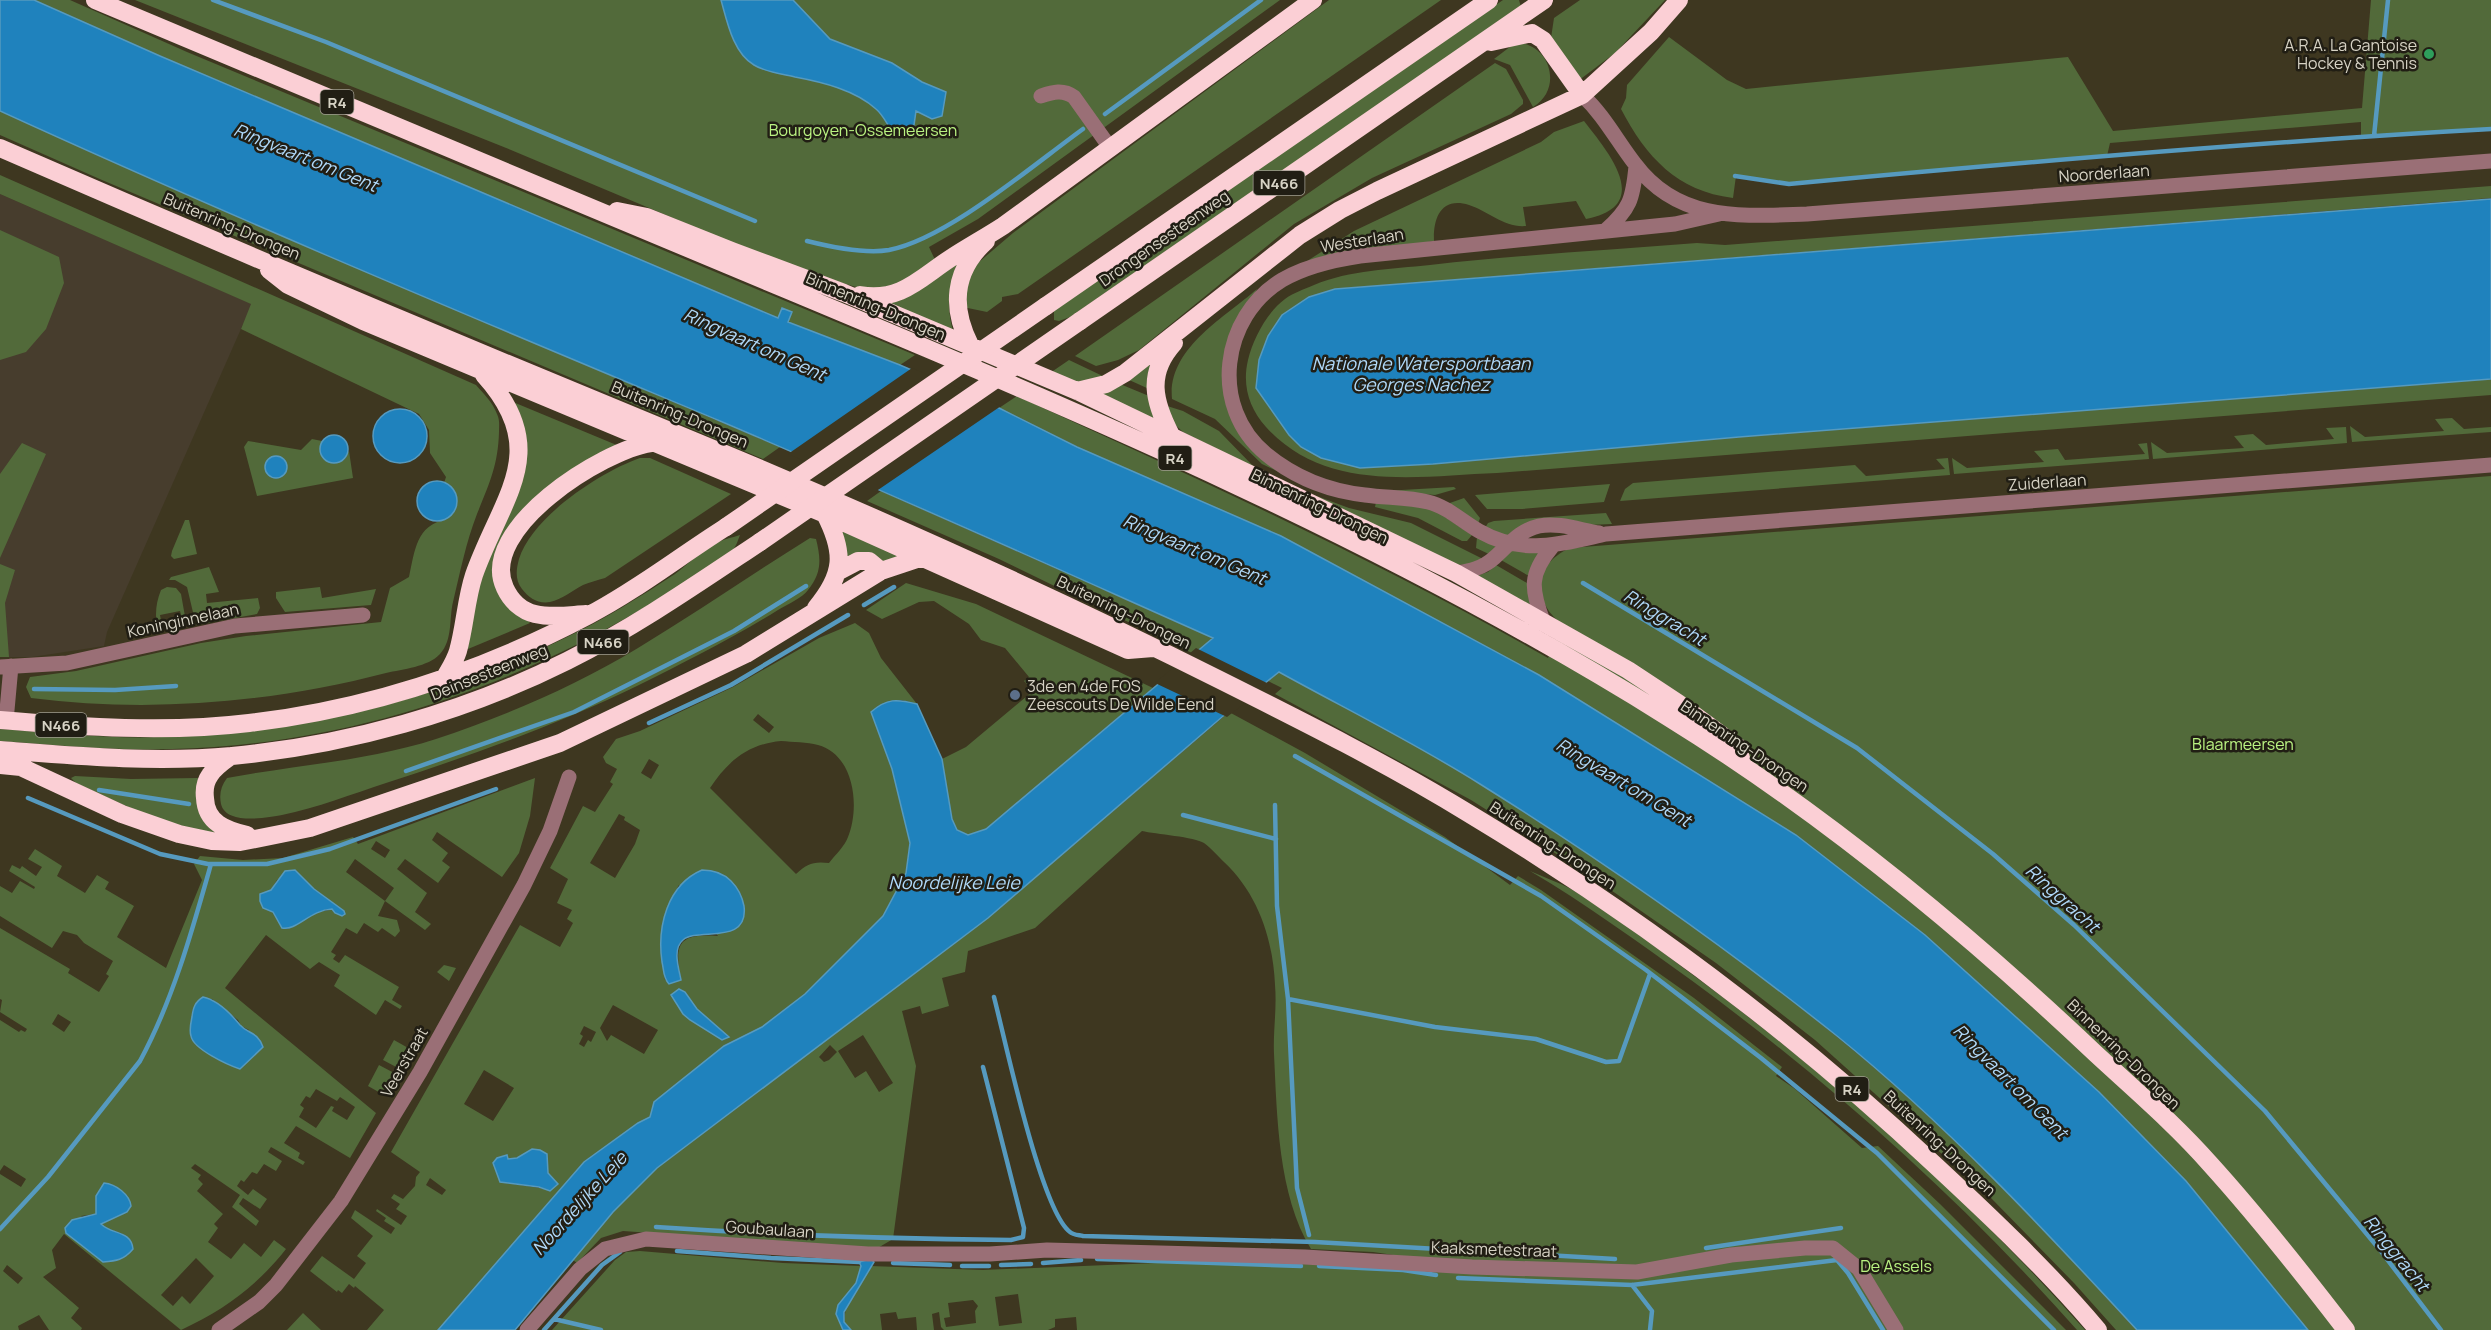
<svg xmlns="http://www.w3.org/2000/svg" width="2491" height="1330" viewBox="0 0 2491 1330" font-family="Manrope,sans-serif">
  <style>
    .industrial { fill: #473d2d }
    .green { fill: #526a3a; fill-rule: evenodd }
    .water { fill: #1f82bd; stroke: #569abf; stroke-width: 1.5 }
    .pier { fill: #3e3720 }
    .lines { fill: none; stroke-linecap: round; stroke-linejoin: round }
    .stream { stroke: #569abf; stroke-width: 4.5 }
    .minor { stroke: #9a6f76; stroke-width: 15 }
    .highway { stroke: #fbcfd5; stroke-width: 18 }
    .highway-bridge { stroke: #fbcfd5; stroke-width: 18 }
    .leisure-dot { fill: #2e9e5b; stroke: #211e14; stroke-width: 2 }
    .service-dot { fill: #5c6f8a; stroke: #211e14; stroke-width: 2 }
    .labels { text-anchor: middle; dominant-baseline: central; stroke-width: 5; stroke-linejoin: round; paint-order: stroke }
    .shield { fill: #211e14; stroke: #a09d90; stroke-width: 1.5 }
    .shield-label { font-size: 15px; font-weight: bold; fill: #d7d3c5 }
    .poi-label { font-size: 16px; fill: #d7d3c5; stroke: #211e14; text-anchor: end }
    .park-label { font-size: 16px; fill: #baf382; stroke: #211e14 }
    .street-label { font-size: 16px; fill: #d7d3c5; stroke: #211e14 }
    .water-label { font-size: 18px; font-style: italic; fill: #b0d9f9; stroke: #211e14 }
  </style>
  <rect width="100%" height="100%" fill="#3e3720"/>
  <path class="industrial" d="M0 194 252 304 107 632 104 646 32 657H0Z"/>
  <path class="green" d="M34 0H70L187 52 915 355 900 365 788 322 792 312 782 308 778 318 160 56Z
    M135 0H1280L978 219 929 247 936 262 910 280 870 291 811 274 785 265 511 150Z
    M1329 0H1441L1018 294 1002 297V301L987 312 963 307 972 268 1013 233Z
    M1503 0H1519L1521 7 1070 317 1059 321 1054 320V310L1058 307Z
    M1580 0H1665L1615 53 1578 81 1551 38 1554 18Z
    M2371 0H2491V128L2361 136V122L2110 143 2107 156 1789 184 1736 176 1733 198C1677 191 1646 157 1621 109L1626 98 1627 85 1669 37 1727 80 1746 89 2068 57 2113 131 2362 108Z
    M1515 43C1550 42 1564 89 1533 107L1510 65 1494 59Z
    M1495 63 1506 69 1523 100V104L1511 114 1372 178 1294 224 1139 350 1118 360 1096 366 1075 356Z
    M0 111 298 243 780 447 763 459 102 180 0 135Z
    M1584 121C1609 153 1654 206 1586 219L1576 201 1523 207 1526 226C1505 228 1488 211 1469 205 1440 196 1433 220 1434 241L1304 263 1354 231 1541 142 1554 132Z
    M0 175 476 385C484 394 493 403 497 414 500 420 499 426 499 432 498 466 489 484 477 514 466 542 460 573 453 602 449 618 453 640 440 654 428 667 403 669 386 673 271 703 149 713 31 698L26 687 30 677 76 671 201 643 246 636 381 622 390 588 409 577C415 550 416 526 446 519L449 486 444 483 446 477 430 453 429 430 419 414 241 329 251 304 0 194Z
    M2491 186V198L1335 289 1268 336 1259 360 1256 387 1289 435 1301 447 1360 468 1433 464 1739 437 2491 379V395L1497 473C1418 476 1326 493 1266 427 1249 408 1242 385 1248 360 1253 339 1267 312 1285 299 1293 293 1305 289 1314 285 1350 270 1391 269 1430 265 1518 255 1608 250 1697 243L1725 245Z
    M0 230 59 257 64 283 46 329 26 352 0 360Z
    M963 258C949 283 945 306 954 334L879 302Z
    M1257 289 1223 361 1222 378 1225 398 1296 480 1262 464 1215 419 1172 399C1167 349 1224 318 1257 289Z
    M1153 358 1149 389 1127 379Z
    M1069 360 1109 379 1078 384 1050 373Z
    M1120 384 1149 396 1157 422 1100 395Z
    M1017 396C1196 478 1377 560 1548 658L1563 625C1532 602 1532 565 1570 548L2491 476V1330H2308L2186 1181 2099 1092 1925 935 1796 835 1539 675 999 408Z
    M513 402 619 446 541 495 495 566 530 623 468 649 466 644 474 598 516 489Z
    M1164 405 1183 411 1219 431 1256 469 1183 432 1173 423Z
    M2452 418 2464 429 2491 427V432L2352 442 2350 426 2365 437 2444 431 2435 419Z
    M2346 427 2347 443 2153 459 2151 442 2167 453 2244 448 2234 436 2253 434 2266 445 2334 439 2326 428Z
    M312 439 322 441 321 446 324 458 331 463 344 460 349 451 353 478 257 496 244 447 248 441 301 450Z
    M22 443 46 454 0 558V474Z
    M2147 443 2149 459 1954 474 1952 458 1967 468 2044 462 2034 451 2058 449 2065 460 2145 454 2138 444Z
    M640 458H650L731 494 605 578C598 580 590 582 583 585 572 591 562 599 550 602 538 604 529 598 522 589 515 580 516 570 519 559 532 517 600 472 640 458Z
    M1948 458 1950 475 1620 501 1625 489 1633 483 1855 465 1866 476 1945 469 1936 459Z
    M1610 484 1604 502 1522 509H1487L1475 495Z
    M1454 487 1456 489 1435 495 1384 491Z
    M881 491 1213 638 1194 654 999 559 867 501Z
    M1314 495 1349 508 1411 523 1483 559 1475 564 1455 565Z
    M1464 498 1480 518 1478 524 1447 504Z
    M1376 502 1405 503 1436 511 1472 535 1467 541H1462L1418 518 1375 507Z
    M1606 513 1612 524 1517 528 1505 537 1485 528 1488 523 1494 521Z
    M185 520H189L197 554 174 559 171 556 172 551Z
    M837 527 908 557 884 564 847 559Z
    M740 535C738 540 736 547 732 551 725 558 714 563 705 569 684 583 663 597 640 610 497 694 339 745 172 749 115 751 57 745 0 741V729C54 733 109 739 163 737 305 733 437 700 565 638 603 620 640 597 675 574 688 564 700 552 715 544 722 539 732 538 740 535Z
    M1477 537 1496 546 1491 555 1476 548Z
    M810 538 816 539C821 559 822 573 808 590 802 598 788 604 778 610 733 638 687 661 639 685 557 725 472 755 386 783 352 794 317 808 282 815 266 818 226 825 221 804 219 794 221 786 227 778 296 765 368 761 436 739 506 716 575 686 638 648 696 613 752 574 810 538Z
    M1510 549 1540 552 1529 576 1501 560Z
    M0 564 15 570 5 603 9 657H0Z
    M1496 565 1527 583 1532 608 1476 576 1488 572Z
    M209 567 219 592 206 594 207 603 258 598 260 608 257 614 196 625 187 587 175 580H169L171 577Z
    M906 583 976 604 1153 688 986 829 968 835 957 830 952 819 942 759 966 747 1033 691 1024 681 1029 677 1005 648 981 640 969 624 934 601 919 602 882 619 866 610Z
    M167 587 176 588 181 594 186 622H183L180 611 160 615 162 626 157 627C155 612 156 603 161 590Z
    M320 587 322 598 376 589 371 605 285 612 276 598V592Z
    M855 623 869 633 881 658 917 704 901 700 872 712 892 769 910 843 906 873 883 916 805 994 762 1027 724 1046 650 1117 638 1123 584 1162 438 1330H367L384 1310 355 1286 354 1288 349 1284 342 1293 338 1290 337 1292 310 1271 322 1256 354 1279 366 1263 357 1256 373 1236 351 1218 355 1210 391 1234 395 1228 384 1221 386 1218 376 1211 377 1209 401 1225 407 1216 396 1209 400 1204 391 1198 394 1194 403 1199 415 1186 416 1177 420 1172 391 1152 520 925 560 947 573 923 567 919 572 910 557 903 568 879 550 868 583 806 595 812 613 784 610 782 617 769 606 763 603 757 616 739 640 731 733 687 819 638ZM758 714 774 727 769 733 753 720ZM781 741C793 742 807 742 818 745 855 755 860 808 848 837 845 846 835 855 829 863 813 861 807 864 796 874L710 788C728 761 748 744 781 741ZM649 759 659 765 651 779 641 773ZM619 814 625 817 624 820 640 830 635 844 615 878 590 863ZM679 885 718 936C678 933 674 944 681 980H665C660 946 660 916 679 885ZM613 1005 658 1030 644 1054 611 1035 607 1041 600 1028ZM584 1026 596 1032 591 1042 588 1040 584 1047 579 1044 583 1036 580 1034ZM484 1070 514 1088 493 1121 464 1104ZM532 1149 547 1154 548 1173 558 1184 546 1189 501 1182 508 1159 517 1158ZM430 1178 446 1190 442 1195 426 1185Z
    M1279 672C1346 709 1415 743 1480 784 1603 861 1723 945 1836 1036 1946 1124 2042 1227 2137 1330H2116L2074 1283 1991 1198 1815 1040 1716 963 1582 870 1471 800 1275 694 1282 688 1268 681Z
    M1229 712 1305 753 1445 837 1510 885 1518 876 1541 890 1694 998 1782 1067 1776 1076 1795 1089 1862 1148 1878 1146 1940 1204 2066 1330H1077L1076 1317 1055 1319V1327L1048 1330H944L941 1327 939 1312 932 1314 934 1330H917L916 1317 898 1319 896 1312 880 1314 882 1330H851L844 1322 846 1306 870 1266 983 1270 1305 1257 1462 1265 1373 1252 1311 1249C1278 1195 1277 1116 1274 1054 1273 1031 1277 1008 1275 985 1273 939 1258 894 1224 862 1218 856 1211 848 1204 843 1195 837 1155 834 1142 831L1035 928 968 951 965 972 942 978 949 1006 922 1014 920 1006 902 1011 916 1066 893 1239 876 1249 623 1231 601 1238 577 1263 573 1260 613 1212 657 1168 988 918ZM863 1035 893 1083 879 1092 866 1071 855 1078 838 1051ZM830 1045 837 1052 829 1060 824 1062 819 1057ZM1018 1294 1022 1323 999 1326 995 1297ZM973 1300 978 1306 975 1311 976 1323 946 1327 944 1318 950 1317 948 1303Z
    M75 776 131 779 198 778 197 793 218 834 163 823 76 783 71 778Z
    M535 778 530 816 519 853 502 877 437 832 432 840 448 853 442 861 450 867 438 883 405 859 397 869 427 893 415 912 431 924 425 930 385 901 378 916 397 920 400 931 395 937 382 928 378 932 364 923 357 934 346 928 331 952 336 955 333 959 339 963 345 955 399 987 392 1000 402 1006 400 1009 385 1000 376 1015 334 986 340 975 319 962 310 969 266 935 225 988 376 1113 350 1158 296 1126 284 1143 300 1153 298 1158 305 1162 303 1165 271 1147 268 1152 282 1161 276 1171 264 1164 257 1174 252 1172 244 1182 241 1180 237 1186 248 1195 253 1189 267 1199 260 1209 243 1198 239 1204 259 1221 256 1226 232 1207 240 1195 195 1164 191 1168 201 1175 198 1179 203 1184 197 1191 223 1214 214 1224 218 1228 208 1242 231 1259 244 1243 261 1257 274 1240 286 1249C256 1287 224 1310 181 1330L64 1234 52 1250 56 1268 43 1277 79 1308 71 1318 82 1328 81 1330H49L39 1315 18 1326 19 1330H0V1174L21 1187 26 1179 4 1165 0 1171V1020L19 1032 21 1030 25 1032 27 1029 0 1012 2 1000 0 999V928L70 969 68 973 99 992 109 976 106 974 113 961 84 943 77 935 63 931 52 948 0 916V886L12 893 20 881 34 889 35 887 9 871 12 865 20 869 22 866 36 876 42 867 28 859 35 849 62 866 57 876 85 893 97 875 109 882 105 889 134 906 117 937 166 968 202 880 194 864 200 856 243 860 283 858 353 837 358 844ZM376 841 390 850 385 858 371 849ZM355 859 394 888 385 901 346 872ZM295 870 314 889 344 911C318 907 310 917 288 929L282 928 273 912 269 910 265 893 271 890 277 880ZM212 999 238 1020 241 1026 249 1030 230 1065C201 1040 187 1059 193 1009ZM58 1014 71 1022 64 1032 52 1024ZM316 1089 337 1101 340 1097 355 1107 347 1120 332 1111 334 1107 331 1106 316 1128 299 1117 304 1108 300 1105 306 1096 310 1098ZM96 1196 127 1212 101 1224C111 1234 131 1230 133 1249L127 1256 81 1216 96 1214ZM196 1258 214 1276 190 1304 182 1296 173 1306 161 1295ZM7 1265 23 1278 18 1284 3 1271Z
    M1530 871C1543 877 1558 882 1571 889 1615 914 1660 951 1701 981 1840 1084 1970 1200 2085 1330H2077C1962 1200 1831 1083 1691 980 1638 942 1586 904 1530 871Z
    M444 965 456 968 449 981 437 972Z
    M394 1040 410 1049 398 1068 383 1060Z
    M379 1065 396 1074 384 1095 368 1086Z
    M640 1251 783 1263 861 1266 856 1283 838 1305 836 1314 843 1330H552L615 1260 626 1252Z
    M303 1313 321 1330H287Z"/>
  <path class="water" d="M0 0H34L160 56 778 318 782 308 792 312 788 322 900 365 999 408 1077 447 1281 536 1539 675 1796 835 1925 935 2099 1092 2186 1181 2308 1330H2137C2042 1227 1946 1124 1837 1036 1723 945 1603 861 1480 784 1415 743 1346 709 1279 672L1222 717 988 918 657 1168 613 1212 515 1330H438L584 1162 638 1123 650 1117 654 1102 724 1046 762 1027 805 994 883 916 906 873 910 843 892 769 871 712C887 698 897 699 917 704L942 759 952 819 957 830 968 835 986 829 1213 638C1049 565 885 491 720 421 479 320 238 220 0 111Z
    M721 0H793L830 39 892 63 922 82 946 92 942 116 932 119 916 111 914 125 908 128H890C886 122 882 114 876 109 855 90 822 82 795 77 782 74 765 72 754 65 733 53 727 21 721 0Z
    M2491 199V379L1739 437 1433 464 1360 468 1321 458 1301 447 1289 435 1256 388 1259 360 1268 336 1282 315 1309 297 1335 289Z
    M373 436a27 27 0 1 1 54 0a27 27 0 1 1-54 0Z
    M320 449a14 14 0 1 1 28 0a14 14 0 1 1-28 0Z
    M265 467a11 11 0 1 1 22 0a11 11 0 1 1-22 0Z
    M417 501a20 20 0 1 1 40 0a20 20 0 1 1-40 0Z
    M295 870 314 889 344 911 345 914 342 916 335 913 332 909C310 910 297 931 282 928L273 912 263 908 260 901V894L271 890 285 871Z
    M702 870C714 870 723 873 731 881 739 889 742 896 744 906 749 946 698 927 683 940 672 949 679 969 681 980L669 984C663 978 664 970 662 962 657 927 667 885 702 870Z
    M679 989 685 992 697 1009 729 1037 722 1040 690 1020 683 1014 671 995Z
    M203 997C218 1000 231 1014 240 1025 248 1034 257 1031 263 1047L240 1069C228 1065 193 1049 191 1036 189 1030 191 1022 192 1017 193 1008 195 1002 203 997Z
    M532 1149 540 1150 547 1154 548 1173 558 1184 550 1191 539 1187 500 1182 493 1163 497 1158 507 1155 508 1159 517 1158Z
    M104 1183C116 1184 130 1195 131 1206L127 1212 101 1224C112 1235 131 1230 133 1249 124 1260 116 1261 103 1262L66 1233 65 1228 72 1220 96 1214V1196Z
    M871 1259 874 1262 844 1312V1322L851 1330H843L836 1314 838 1305 856 1283 861 1266 859 1262Z"/>
  <path class="pier" d="M912 368 1001 406 875 492 788 454Z
    M1196 648 1269 684 1227 717 1155 683Z"/>
  <g class="lines">
    <path class="stream" d="M213 0 326 42 755 221
      M1105 114 1261 0
      M2374 136 2388 0
      M1735 176 1789 184C2023 162 2257 142 2491 129
      M807 241C831 247 865 254 889 250 947 239 1033 165 1083 129
      M1583 583 1857 748 1993 854 2074 925 2265 1111 2380 1250 2441 1330
      M864 605 894 587
      M34 689 115 690 176 686
      M649 723 731 685 848 615
      M1295 756 1541 896 1646 970 1761 1058 1877 1153 2054 1330
      M406 771 574 712 734 631 806 586
      M99 790 189 804
      M28 798 160 854 208 864H267L330 849 496 789
      M1275 805 1277 906 1288 999 1435 1027 1536 1039 1606 1062 1619 1061 1650 974
      M1183 815 1276 839
      M994 997C1005 1039 1041 1211 1070 1232 1073 1235 1079 1235 1083 1236L1315 1242 1615 1259
      M1288 999 1297 1188 1309 1235
      M656 1227C774 1235 893 1239 1011 1240L1023 1237 1024 1228 983 1067
      M0 1229 48 1177 140 1061C173 1000 192 931 211 864
      M1706 1248 1841 1228
      M677 1251 771 1258 859 1262
      M1097 1259 1301 1266
      M893 1263 950 1265
      M1043 1263 1081 1260
      M1001 1265 1031 1264
      M962 1266H989
      M1319 1266 1403 1270 1436 1275
      M1458 1278 1632 1285 1837 1260 1848 1273 1883 1330
      M1632 1285 1652 1311 1650 1330
      M554 1319 601 1330
      M544 1330 602 1265 620 1252"/>
    <path class="minor" d="M1582 95C1604 115 1617 141 1635 164 1679 223 1743 216 1807 214L2491 161
      M1041 96C1053 92 1063 89 1074 97L1111 149
      M1719 214 1675 224 1360 256C1333 260 1306 266 1282 280 1221 317 1209 407 1266 454 1294 477 1329 491 1365 495 1386 498 1408 497 1428 502 1446 506 1463 522 1479 531 1523 556 1560 544 1606 534L2491 465
      M1605 231C1630 209 1633 199 1636 166
      M1456 573C1470 571 1483 568 1494 558 1509 545 1518 531 1539 526 1558 522 1580 530 1599 533
      M1543 621C1531 589 1529 574 1552 547
      M0 667 67 663 235 626 363 615
      M6 721 11 666
      M219 1330 259 1302 276 1285 341 1201 420 1072 524 885 550 831 569 777
      M527 1330 580 1269 605 1249 646 1239 868 1254H990L1047 1250 1305 1257 1472 1267 1637 1272 1731 1255 1805 1248H1833L1859 1269 1896 1330"/>
    <path class="highway" d="M95 0C324 96 553 193 783 288 1085 414 1390 543 1668 717 1823 813 1964 929 2096 1054 2135 1090 2176 1125 2211 1165 2258 1217 2303 1274 2346 1330
      M1491 42 1532 33 1543 40 1582 95
      M0 148C216 242 434 334 653 424 845 503 1035 587 1220 680 1304 722 1388 764 1468 813 1636 914 1792 1031 1935 1165 1992 1218 2048 1271 2098 1330
      M617 211 647 217 732 251 844 293 1077 391 1456 573 1628 670 1678 703 1738 747 1743 766
      M269 270 288 285 363 321 825 514 1128 650 1153 648
      M860 295C901 302 920 278 951 258 968 247 986 237 1003 226L1313 0
      M1046 306 1489 0
      M1080 321 1544 0
      M970 345C951 308 953 271 986 241
      M1077 391 1106 384 1125 373 1300 235 1340 210 1377 191 1582 95 1651 32 1679 0
      M1171 435C1154 402 1146 374 1174 343
      M839 571 858 561H869L881 571
      M816 608C844 574 845 553 825 514
      M586 614C569 615 552 618 535 614 522 611 511 601 505 588 477 529 603 450 651 443
      M444 679C449 670 455 661 458 651 465 626 466 599 474 575 502 496 553 451 484 375
      M0 720C82 727 167 733 249 723 369 709 483 671 589 615 637 590 680 556 726 527
      M0 750C77 756 154 763 232 756 347 745 463 713 567 661 635 627 697 584 760 542
      M231 756C224 761 215 767 210 775 205 782 204 790 205 798 206 823 226 830 247 835
      M0 765 21 767 122 814 179 834 212 841 240 842 310 828 560 743 746 654 881 571 920 558"/>
    <path class="highway-bridge" d="M726 527 1046 306
      M760 542 1080 321"/>
  </g>
  <circle class="leisure-dot" cx="2429" cy="54" r="6"/>
  <circle class="service-dot" cx="1015" cy="695" r="6"/>
  <g class="labels">
    <g class="shield">
      <rect x="320.5" y="90" width="33" height="24" rx="4.5"/>
      <rect x="1253.5" y="171" width="51" height="24" rx="4.5"/>
      <rect x="1158.5" y="446" width="33" height="24" rx="4.5"/>
      <rect x="577.5" y="630" width="51" height="24" rx="4.5"/>
      <rect x="35.5" y="713" width="51" height="24" rx="4.5"/>
      <rect x="1835.5" y="1077" width="33" height="24" rx="4.5"/>
    </g>
    <g class="shield-label">
      <text x="337" y="102">R4</text>
      <text x="1279" y="183">N466</text>
      <text x="1175" y="458">R4</text>
      <text x="603" y="642">N466</text>
      <text x="61" y="725">N466</text>
      <text x="1852" y="1089">R4</text>
    </g>
    <g class="poi-label">
      <text x="2417" y="45">A.R.A. La Gantoise<tspan x="2417" dy="18">Hockey &amp; Tennis</tspan></text>
      <text x="1027" y="686" text-anchor="start">3de en 4de FOS<tspan x="1027" dy="18">Zeescouts De Wilde Eend</tspan></text>
    </g>
    <g class="park-label">
      <text x="863" y="130">Bourgoyen-Ossemeersen</text>
      <text x="2243" y="744">Blaarmeersen</text>
      <text x="1896" y="1266">De Assels</text>
    </g>
    <g class="street-label">
      <text transform="translate(2104 173) rotate(-4)">Noorderlaan</text>
      <text transform="translate(232 226) rotate(23)">Buitenring-Drongen</text>
      <text transform="translate(1164 238) rotate(-35)">Drongensesteenweg</text>
      <text transform="translate(1362 240) rotate(-9)">Westerlaan</text>
      <text transform="translate(876 306) rotate(23)">Binnenring-Drongen</text>
      <text transform="translate(680 414) rotate(23)">Buitenring-Drongen</text>
      <text transform="translate(2047 482) rotate(-4)">Zuiderlaan</text>
      <text transform="translate(1320 506) rotate(26)">Binnenring-Drongen</text>
      <text transform="translate(1124 612) rotate(26)">Buitenring-Drongen</text>
      <text transform="translate(183 620) rotate(-12)">Koninginnelaan</text>
      <text transform="translate(489 672) rotate(-22)">Deinsesteenweg</text>
      <text transform="translate(1745 746) rotate(34)">Binnenring-Drongen</text>
      <text transform="translate(1553 845) rotate(33)">Buitenring-Drongen</text>
      <text transform="translate(2124 1054) rotate(44)">Binnenring-Drongen</text>
      <text transform="translate(404 1062) rotate(-60)">Veerstraat</text>
      <text transform="translate(1940 1143) rotate(43)">Buitenring-Drongen</text>
      <text transform="translate(770 1229) rotate(4)">Goubaulaan</text>
      <text transform="translate(1494 1249) rotate(2)">Kaaksmetestraat</text>
    </g>
    <g class="water-label">
      <text transform="translate(306 157) rotate(22)">Ringvaart om Gent</text>
      <text transform="translate(755 344) rotate(24)">Ringvaart om Gent</text>
      <text x="1421" y="363">Nationale Watersportbaan<tspan x="1421" dy="21">Georges Nachez</tspan></text>
      <text transform="translate(1195 549) rotate(23)">Ringvaart om Gent</text>
      <text transform="translate(1665 617) rotate(31)">Ringgracht</text>
      <text transform="translate(1624 782) rotate(31)">Ringvaart om Gent</text>
      <text x="954" y="882">Noordelijke Leie</text>
      <text transform="translate(2063 898) rotate(42)">Ringgracht</text>
      <text transform="translate(2011 1081) rotate(45)">Ringvaart om Gent</text>
      <text transform="translate(579 1203) rotate(-48)">Noordelijke Leie</text>
      <text transform="translate(2397 1253) rotate(51)">Ringgracht</text>
    </g>
  </g>
</svg>
